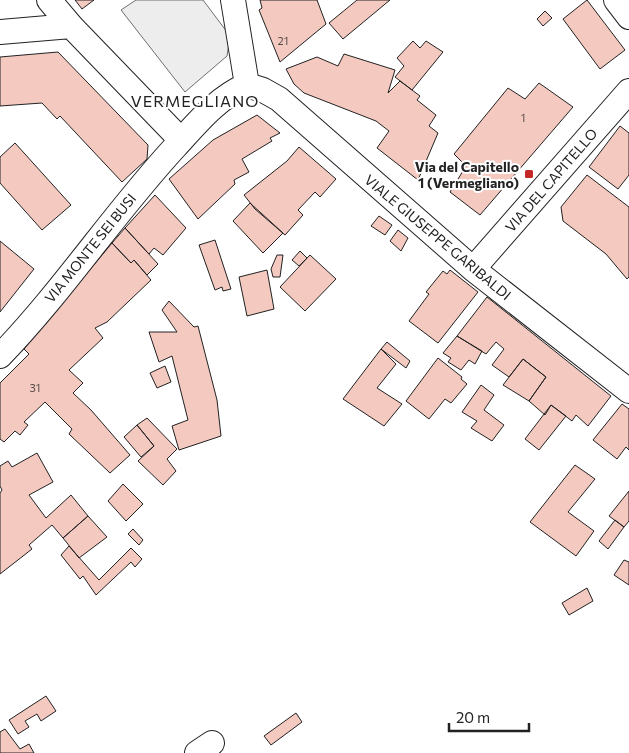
<svg xmlns="http://www.w3.org/2000/svg" width="629" height="753" viewBox="0 0 629 753" font-family="Commissioner,sans-serif">
  <style>
    .parking { fill: #ededed; stroke: #6f6f6f }
    .building { fill: #f3c9c0; stroke: #222 }
    .lines { fill: none; stroke-linecap: round; stroke-linejoin: round }
    .street-casing { stroke: #222; stroke-width: 26 }
    .street { stroke: #fff; stroke-width: 24 }
    .poi-dot { fill: #c62828; stroke: #fff; stroke-width: 2 }
    .labels { text-anchor: middle; dominant-baseline: central; stroke-width: 4; stroke-linejoin: round; paint-order: stroke }
    .number-label { font-size: 11px; fill: #564c4a }
    .poi-label { font-size: 14px; font-weight: bold; fill: #222; stroke: #fff; text-anchor: end }
    .street-label { font-size: 14px; fill: #222; stroke: #fff }
    .quarter-label { font-size: 16px; letter-spacing: 1px; fill: #222; stroke: #fff }
  </style>
  <rect width="100%" height="100%" fill="#fff"/>
  <path class="parking" d="M136 0H203L230 36 227 56 185 92 121 10Z"/>
  <path class="building" d="M75 0H94L82 9Z
    M260 0H317L326 24 280 62 259 10 262 8Z
    M357 0H390L343 39 329 23Z
    M587 0 625 50 600 69 563 19Z
    M545 11 552 18 543 26 537 19Z
    M413 41 420 48 426 41 443 52 412 90 395 77 404 66 397 58Z
    M58 52 148 145 147 159 122 182 60 116 57 119 42 103 0 106V57Z
    M344 54 395 70 388 93 400 81 420 96 417 100 436 115 429 126 438 133 418 180 377 148 389 131 376 121 304 93 294 84 286 69 317 57 338 66Z
    M539 83 573 107 480 215 450 192 466 166 454 154 508 88 525 99Z
    M257 115 280 133 270 138 272 141 242 159 249 172 234 180 235 184 198 219 169 179 213 140Z
    M620 126 629 133V175L618 189 589 167Z
    M15 143 71 205 42 230 0 183V157Z
    M299 147 336 179 320 197 315 192 298 210 303 215 285 235 255 209 244 195 287 161Z
    M587 175 629 207V277L627 279 606 254 563 221 561 207Z
    M155 195 186 228 163 255 154 248 149 254 125 228Z
    M250 203 283 233 263 253 233 221Z
    M379 216 392 225 385 235 371 226Z
    M125 228 158 264 147 275 134 260 131 263 112 243Z
    M398 230 408 238 401 251 390 241Z
    M215 240 231 289 223 291 222 287 215 290 199 245Z
    M0 241 34 269 0 312Z
    M112 243 131 263 134 260 151 280 107 322 95 328 103 338 69 370 83 383 73 393 91 410 130 455 110 473 69 434 72 429 45 402 24 422 28 425 20 435 15 431 4 442 0 439V383L29 354 24 349Z
    M300 251 307 258 299 266 292 260Z
    M277 255H283L280 277H273L271 269Z
    M310 255 336 279 305 311 280 287Z
    M267 270 274 309 247 316 239 277Z
    M450 270 478 292 438 343 409 321 429 294 426 292 443 271 447 274Z
    M487 297 611 396 588 426 576 415 572 421 551 405 545 415 529 401 546 377 523 359 509 377 492 365 504 349 496 342 486 354 457 336Z
    M169 301 194 327 198 326 217 400 221 436 179 450 172 426 188 420 172 356 159 362 149 332H177L162 310Z
    M457 336 482 351 475 364 469 360 461 370 448 362 451 358 443 353Z
    M387 342 410 361 406 368 381 349Z
    M381 349 396 364 377 388 402 404 384 426 343 399Z
    M438 358 462 377 461 379 467 384 451 403 445 399 429 419 406 401Z
    M523 359 546 377 529 401 503 385Z
    M165 366 171 382 157 388 150 373Z
    M481 385 494 395 484 410 504 425 492 441 471 428 477 421 462 412Z
    M622 404 629 409V450L626 447 617 459 593 440Z
    M551 405 566 416 539 450 525 439Z
    M147 418 177 449 167 459 176 471 163 485 138 461 154 446 137 425Z
    M137 425 154 446 141 457 124 437Z
    M37 453 53 482 29 495 46 518 71 495 88 516 63 538 52 525 29 545 32 549 0 574V493L2 490 0 486V466L8 461 12 467Z
    M575 465 595 479 568 512 594 531 576 556 530 522Z
    M123 484 143 504 126 521 108 501Z
    M629 491V521L624 527 609 516Z
    M88 516 107 537 79 558 63 538Z
    M615 520 624 527 608 549 599 541Z
    M133 529 143 540 139 545 128 534Z
    M69 546 99 580 131 548 142 559 135 567 131 562 96 595 83 576 80 579 61 555Z
    M624 560 629 562V585L614 575Z
    M587 588 593 601 569 615 562 603Z
    M46 696 56 711 41 721 37 714 25 721 29 727 18 734 9 720Z
    M296 713 302 722 271 745 264 736Z
    M5 729 20 749 29 744 34 753H0V732Z"/>
  <g class="lines">
    <g class="street-casing">
      <path id="street" d="M49 0 71 26 181 140
        M233 0 247 85
        M616 0 629 17
        M0 32 71 26
        M247 85 263 90 279 99 473 269 629 391
        M473 269 629 91
        M0 356C63 291 114 213 176 146 198 122 217 98 247 85
        M197 753 212 743"/>
    </g>
    <use href="#street" class="street"/>
  </g>
  <rect class="poi-dot" x="524" y="169" width="10" height="10" rx="2.5"/>
  <g class="labels">
    <g class="number-label">
      <text x="283" y="40">21</text>
      <text x="523" y="117">1</text>
      <text x="35" y="387">31</text>
    </g>
    <g class="poi-label">
      <text x="519" y="166">Via del Capitello<tspan x="519" dy="16">1 (Vermegliano)</tspan></text>
    </g>
    <g class="street-label">
      <text transform="translate(551 180) rotate(-49)">VIA DEL CAPITELLO</text>
      <text transform="translate(438 237) rotate(40)">VIALE GIUSEPPE GARIBALDI</text>
      <text transform="translate(90 248) rotate(-51)">VIA MONTE SEI BUSI</text>
    </g>
    <g class="quarter-label">
      <text x="195" y="100">VERMEGLIANO</text>
    </g>
  </g>
  <path d="M449 723v8h80v-8" fill="none" stroke="#222222" stroke-width="2.5"/>
  <text x="456" y="723" font-size="15" fill="#222222" stroke="#ffffff" stroke-width="4" paint-order="stroke">20 m</text>
</svg>
